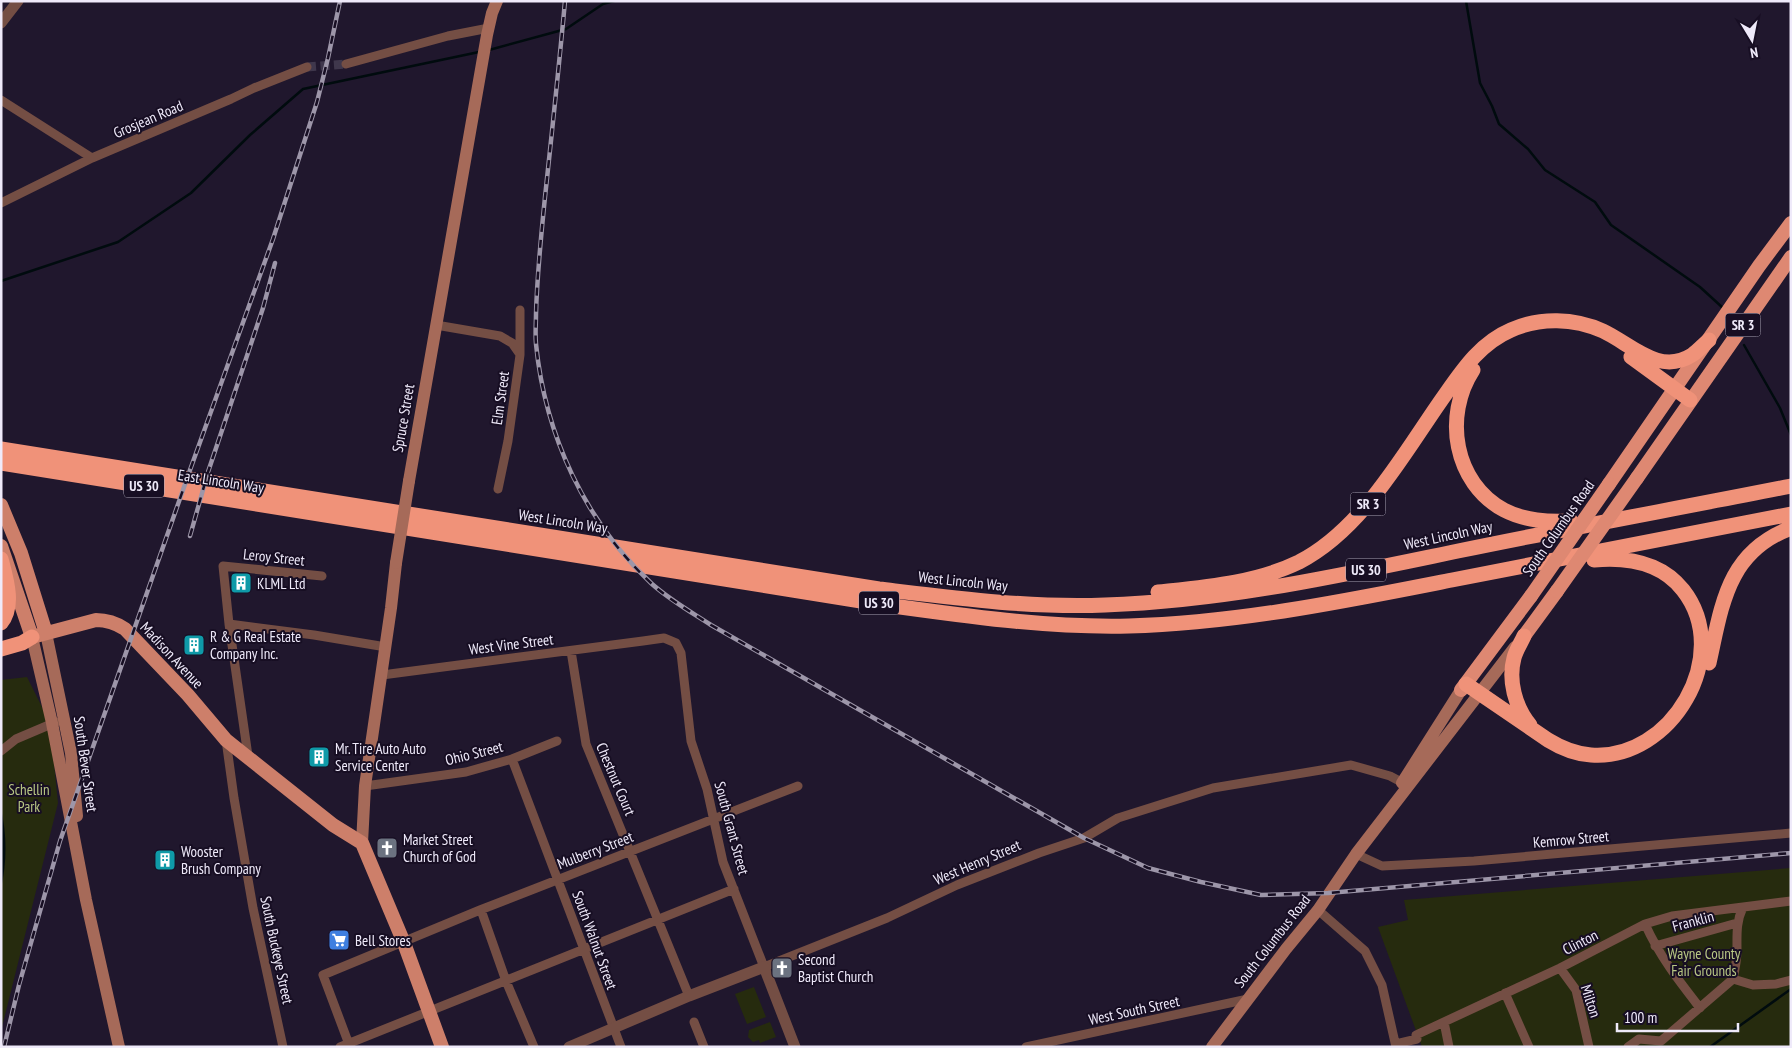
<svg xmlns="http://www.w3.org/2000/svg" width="1792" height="1048" viewBox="0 0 1792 1048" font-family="'PT Sans Narrow',sans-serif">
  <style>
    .green { fill: #262b0e }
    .water { fill: #000b0e }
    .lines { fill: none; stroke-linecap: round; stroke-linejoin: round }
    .stream { stroke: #000b0e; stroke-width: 2.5 }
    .minor-tunnel { stroke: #3f374c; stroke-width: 9; stroke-dasharray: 9 4.5; stroke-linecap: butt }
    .minor { stroke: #744e44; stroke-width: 9 }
    .tertiary { stroke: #744e44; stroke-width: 11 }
    .secondary { stroke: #a66a59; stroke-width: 12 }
    .primary { stroke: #cd7f6a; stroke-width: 14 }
    .trunk { stroke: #de8872; stroke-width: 14 }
    .motorway { stroke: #f09279; stroke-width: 15 }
    .rail-casing { stroke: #9d96a9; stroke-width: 4.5 }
    .rail { stroke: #170e23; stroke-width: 2.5; stroke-dasharray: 8; stroke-linecap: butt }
    .secondary-bridge { stroke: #a66a59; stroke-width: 12 }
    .trunk-bridge { stroke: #de8872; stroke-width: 14 }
    .labels { text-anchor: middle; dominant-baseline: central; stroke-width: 4; stroke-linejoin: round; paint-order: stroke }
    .shield { fill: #170e23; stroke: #aea8ba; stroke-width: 1 }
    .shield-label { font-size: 14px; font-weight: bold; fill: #efeafa }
    .street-label { font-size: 15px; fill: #efeafa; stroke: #170e23 }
    .poi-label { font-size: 15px; fill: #efeafa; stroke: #170e23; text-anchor: start }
    .park-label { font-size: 15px; fill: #b8c784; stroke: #170e23 }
  </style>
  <rect width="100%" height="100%" fill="#20172d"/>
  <path class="green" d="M27 677 50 723 58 803 1 1031V680Z
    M1791 868V1047H1422L1378 927 1408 920 1404 900Z
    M754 987 766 1017 747 1024 735 994Z
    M770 1022 776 1037 760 1043 759 1040 753 1042 748 1037 749 1030Z"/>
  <path class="water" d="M1 808C7 836 7 861 1 889Z"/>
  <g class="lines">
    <path class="stream" d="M1466 1 1480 83 1492 106 1499 124 1528 149 1545 170 1595 202 1611 225 1700 287 1723 308
      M489 50 566 29 603 4 614 1
      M1 281 118 242 191 193 250 135 303 89 479 52
      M1744 345 1780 408 1791 435
      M1710 1047 1791 989"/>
    <path class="minor-tunnel" d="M307 67 346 64"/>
    <path class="minor" d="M346 64 448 36 489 28
      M1 100 92 158
      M1 203 92 158 231 99 254 88 307 67
      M436 325 500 336 512 343 519 353
      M498 489 508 441 520 355V310
      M229 624 314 635 386 647
      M571 651 586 744 689 996
      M382 675 643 641 664 638 676 643 681 653 691 741 707 789 723 862 764 967 887 918 957 885 1039 853 1084 838 1118 818 1213 788 1351 765 1390 776 1407 785
      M226 740 234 798 253 908 283 1047
      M1 751 16 739 56 722
      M248 756 229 624 223 566 322 576
      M512 759 621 1047
      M365 786 466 772 512 759 557 741
      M1356 854 1382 866 1474 861 1791 833
      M481 910 506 981 534 1047
      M1318 910 1365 951 1382 985 1396 1047
      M1645 924C1660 957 1679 981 1700 1008
      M1655 946 1737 923
      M1560 968 1576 990 1589 1047
      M1733 979C1735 970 1737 960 1737 950 1737 934 1736 922 1743 907
      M1733 979 1753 985 1776 984 1791 980
      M1505 993 1529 1047
      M694 1022 704 1047
      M1444 1022 1449 1047
      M1396 1044 1417 1039 1416 1035 1560 968 1645 924 1672 916 1791 901
      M340 1047 734 889
      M350 1047 323 975 480 910 798 786
      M1026 1047 1248 999
      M1628 1047 1639 1039 1661 1041 1733 979"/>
    <path class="tertiary" d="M1 23 18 1
      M569 1047 689 996 764 967 795 1047"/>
    <path class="secondary" d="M409 481 487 35 492 13 497 1
      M46 633 71 753 77 816
      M32 637 52 723 86 900 119 1047
      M1402 783 1461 690
      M362 843 365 786 391 608 396 563
      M1212 1047 1286 949 1318 910 1356 854 1515 647"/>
    <path class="primary" d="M1 505 21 553 46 633
      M1 546 32 637 96 620C107 620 116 623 125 629L188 695 226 740 333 825 362 843 404 943 442 1047"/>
    <path class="trunk" d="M1637 478 1791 257
      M1609 484 1759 266 1791 223
      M1524 636 1557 591
      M1461 690 1531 596"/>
    <path class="motorway" d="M1631 357 1690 400
      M1473 370C1443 416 1454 483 1504 510 1525 521 1548 522 1571 521
      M1 449 879 589C954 598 1029 608 1105 605 1225 601 1342 575 1458 551 1569 528 1680 508 1791 486
      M1 463 886 605C967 616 1047 628 1129 626 1238 623 1345 601 1452 580 1565 558 1678 536 1791 514
      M1 559C6 578 15 606 1 623
      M1158 592C1205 587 1256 583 1299 562 1361 530 1401 458 1440 402 1460 374 1478 344 1511 330 1540 317 1574 318 1603 331 1631 344 1659 376 1692 355 1698 351 1703 345 1709 340
      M1524 636C1521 643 1516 650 1514 658 1508 680 1515 707 1530 725
      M1 649 22 643 32 637
      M1709 663C1722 605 1727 552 1791 528
      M1466 684 1548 740C1561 748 1575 754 1591 755 1671 761 1734 655 1683 590 1661 562 1627 557 1594 560"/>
    <g class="rail-casing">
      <path id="rail" d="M565 1C559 67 552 132 545 197 541 236 537 275 536 314 536 324 535 334 536 344 545 435 585 522 652 584 670 600 691 612 711 625L1084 838 1148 868 1201 882 1261 895 1328 893 1791 853
        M190 536 208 472 263 308 275 263
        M4 1047 19 985 60 841 190 470 273 239 317 102 328 58 340 1"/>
    </g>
    <use href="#rail" class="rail"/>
    <path class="secondary-bridge" d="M396 563 409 481"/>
    <path class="trunk-bridge" d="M1557 591 1637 478
      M1531 596 1609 484"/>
  </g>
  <defs>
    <g id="building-square" transform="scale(1.125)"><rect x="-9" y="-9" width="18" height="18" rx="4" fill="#0f9aa8" stroke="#170e23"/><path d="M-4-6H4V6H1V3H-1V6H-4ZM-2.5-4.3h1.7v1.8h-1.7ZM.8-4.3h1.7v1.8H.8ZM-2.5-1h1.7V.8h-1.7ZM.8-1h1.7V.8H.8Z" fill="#fff"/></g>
    <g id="church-square" transform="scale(1.125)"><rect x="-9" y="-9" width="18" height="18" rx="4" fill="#6b7280" stroke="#170e23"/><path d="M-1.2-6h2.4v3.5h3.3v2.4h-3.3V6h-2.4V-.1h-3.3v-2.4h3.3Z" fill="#fff"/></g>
    <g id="supermarket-square" transform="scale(1.125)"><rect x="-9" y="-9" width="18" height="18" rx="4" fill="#3f7fe0" stroke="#170e23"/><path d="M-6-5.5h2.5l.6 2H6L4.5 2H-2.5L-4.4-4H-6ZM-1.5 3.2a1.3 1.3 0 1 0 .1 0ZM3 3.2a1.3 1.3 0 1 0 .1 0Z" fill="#fff"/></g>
  </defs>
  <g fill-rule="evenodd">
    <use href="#building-square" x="241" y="583"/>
    <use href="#building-square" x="194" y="645"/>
    <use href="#building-square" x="319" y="757"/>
    <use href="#church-square" x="387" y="848"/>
    <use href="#building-square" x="165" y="860"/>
    <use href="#supermarket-square" x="339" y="940"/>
    <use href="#church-square" x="782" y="968"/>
  </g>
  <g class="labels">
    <g class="shield">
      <rect x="1725.5" y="313.5" width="35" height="23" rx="4"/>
      <rect x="124" y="474.5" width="40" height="23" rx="4"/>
      <rect x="1350.5" y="492.5" width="35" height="23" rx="4"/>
      <rect x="1346" y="558.5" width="40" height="23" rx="4"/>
      <rect x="859" y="591.5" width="40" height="23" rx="4"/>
    </g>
    <g class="shield-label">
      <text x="1743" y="325">SR 3</text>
      <text x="144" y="486">US 30</text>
      <text x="1368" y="504">SR 3</text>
      <text x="1366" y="570">US 30</text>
      <text x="879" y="603">US 30</text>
    </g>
    <g class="street-label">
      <text transform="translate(148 119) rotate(-23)">Grosjean Road</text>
      <text transform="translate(500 398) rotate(-82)">Elm Street</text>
      <text transform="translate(403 418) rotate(-80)">Spruce Street</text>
      <text transform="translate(221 481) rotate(9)">East Lincoln Way</text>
      <text transform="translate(563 521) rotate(9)">West Lincoln Way</text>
      <text transform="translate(1558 528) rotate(-55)">South Columbus Road</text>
      <text transform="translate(1448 535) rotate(-12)">West Lincoln Way</text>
      <text transform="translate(274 557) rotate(6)">Leroy Street</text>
      <text transform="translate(963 581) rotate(6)">West Lincoln Way</text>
      <text transform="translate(511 644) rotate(-7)">West Vine Street</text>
      <text transform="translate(172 655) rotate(47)">Madison Avenue</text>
      <text transform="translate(474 753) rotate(-14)">Ohio Street</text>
      <text transform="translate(86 764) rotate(82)">South Bever Street</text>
      <text transform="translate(616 779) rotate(67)">Chestnut Court</text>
      <text transform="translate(732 828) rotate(75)">South Grant Street</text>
      <text transform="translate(1571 839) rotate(-5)">Kemrow Street</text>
      <text transform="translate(595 850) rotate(-21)">Mulberry Street</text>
      <text transform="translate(977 862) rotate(-23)">West Henry Street</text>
      <text transform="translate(1693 921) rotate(-15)">Franklin</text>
      <text transform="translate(595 940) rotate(70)">South Walnut Street</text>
      <text transform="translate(1272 941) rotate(-52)">South Columbus Road</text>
      <text transform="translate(1580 942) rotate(-27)">Clinton</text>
      <text transform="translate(277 950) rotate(78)">South Buckeye Street</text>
      <text transform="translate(1591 1001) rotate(72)">Milton</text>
      <text transform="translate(1134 1010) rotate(-12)">West South Street</text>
    </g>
    <g class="poi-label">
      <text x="257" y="583">KLML Ltd</text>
      <text x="210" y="636">R &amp; G Real Estate<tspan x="210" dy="17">Company Inc.</tspan></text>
      <text x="335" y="748">Mr. Tire Auto Auto<tspan x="335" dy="17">Service Center</tspan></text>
      <text x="403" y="839">Market Street<tspan x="403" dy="17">Church of God</tspan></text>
      <text x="181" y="851">Wooster<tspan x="181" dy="17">Brush Company</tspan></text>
      <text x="355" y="940">Bell Stores</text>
      <text x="798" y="959">Second<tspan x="798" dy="17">Baptist Church</tspan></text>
    </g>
    <g class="park-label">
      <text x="29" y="789">Schellin<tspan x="29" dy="17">Park</tspan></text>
      <text x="1704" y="953">Wayne County<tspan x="1704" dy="17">Fair Grounds</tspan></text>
    </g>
  </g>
  <rect width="1792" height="1048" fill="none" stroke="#efeafa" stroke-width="5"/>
  <g transform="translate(1752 40) rotate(170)" stroke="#170e23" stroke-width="4" paint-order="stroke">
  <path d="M0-4L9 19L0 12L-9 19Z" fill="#efeafa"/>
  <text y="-8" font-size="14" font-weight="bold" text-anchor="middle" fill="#efeafa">N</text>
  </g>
  <path d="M1617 1023v8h121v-8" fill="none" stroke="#efeafa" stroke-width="2.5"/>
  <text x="1624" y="1023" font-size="15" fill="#efeafa" stroke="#170e23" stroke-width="4" paint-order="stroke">100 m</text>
</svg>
